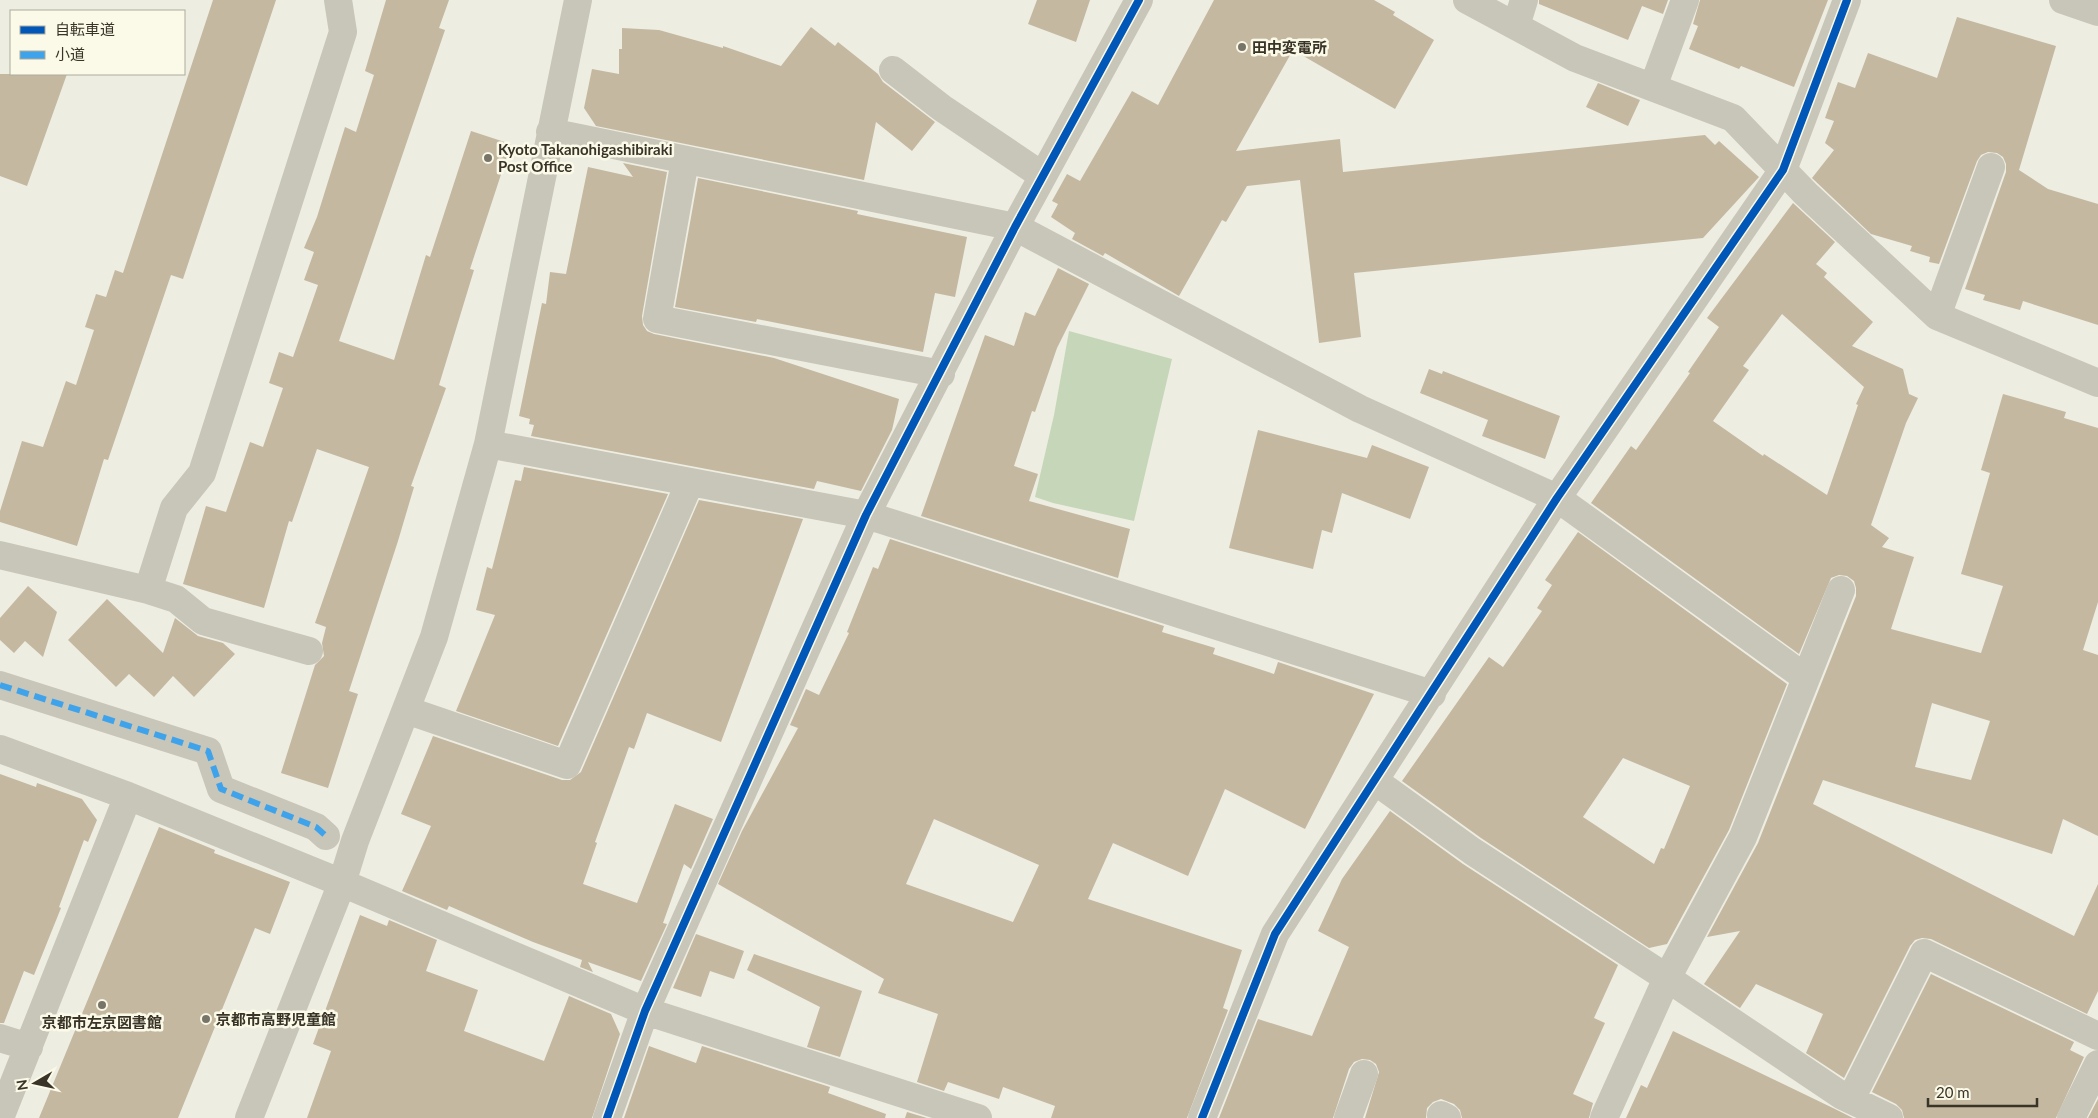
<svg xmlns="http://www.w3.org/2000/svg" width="2098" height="1118" viewBox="0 0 2098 1118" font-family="Lato,'Noto Sans JP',sans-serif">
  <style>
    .green { fill: #c6d7b9 }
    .building { fill: #c4b8a1; fill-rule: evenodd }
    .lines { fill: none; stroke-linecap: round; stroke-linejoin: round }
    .minor { stroke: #c8c5b9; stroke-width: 28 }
    .quiet { stroke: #3fa3eb; stroke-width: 6; stroke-dasharray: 12 6; stroke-linecap: butt }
    .cycleway-casing { stroke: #fbfae8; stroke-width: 11 }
    .cycleway { stroke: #0057b8; stroke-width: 8 }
    .poi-dot { fill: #787568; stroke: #fbfae8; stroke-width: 2 }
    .labels { text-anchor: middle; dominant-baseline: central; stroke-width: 5; stroke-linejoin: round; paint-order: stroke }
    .poi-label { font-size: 15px; font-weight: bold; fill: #393427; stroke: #fbfae8; text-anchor: start }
  </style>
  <rect width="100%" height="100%" fill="#eeede1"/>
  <path class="green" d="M1069 331 1172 359 1134 521 1053 503 1035 497 1054 415Z"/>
  <path class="building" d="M213 0H276L183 279 171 275 108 460 104 459 77 546 0 522V511L22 441 43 447 66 381 76 385 94 330 85 327 96 294 106 297 115 270 123 273Z
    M386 0H449L439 28 445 30 339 341 394 360 426 255 430 257 471 131 511 144 470 269 474 270 439 385 446 388 411 486 414 487 398 541 349 691 358 694 328 788 281 773 315 665 324 656 322 643 326 627 315 623 369 467 317 449 292 522 289 521 264 608 183 584 206 506 226 512 250 442 263 447 283 388 269 383 279 352 293 357 318 285 304 280 314 252 304 248 317 217 345 127 356 132 374 75 365 71Z
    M1037 0H1090L1076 42 1028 24Z
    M1214 0H1374L1395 12 1393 15 1434 40 1395 109 1293 50 1236 151 1340 139 1343 172 1705 135 1715 145 1719 141 1759 177 1703 238 1354 273 1361 337 1319 343 1300 180 1247 186 1226 222 1222 220 1179 296 1105 253 1103 256 1072 239 1075 233 1051 217 1058 204 1052 201 1067 174 1080 181 1132 91 1158 105Z
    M1539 0H1668L1663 14 1642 6 1628 40 1539 4Z
    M1700 0H1828L1794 87 1741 66 1739 69 1689 49 1698 26 1693 24Z
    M1957 17 2056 46 2019 170 2048 189 2098 204V325L2023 301 2020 310 1983 300 1985 295 1965 289 2006 172V164L2003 157 1997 153 1988 152 1981 155 1977 161 1939 264 1929 262 1930 257 1910 251 1912 246 1871 234 1812 178 1834 150 1825 143 1834 121 1825 118 1838 82 1855 88 1868 53 1937 78Z
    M811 27 835 46 838 42 878 74 883 82 935 122 912 151 876 122 864 180 596 126 584 108 592 69 619 74V49H622V28L659 30 723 48V46L781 66Z
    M0 74H67L27 186 0 176Z
    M1598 83 1640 100 1628 126 1586 107Z
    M623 163 667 172 642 316 643 325 647 331 654 334 774 358 899 399 892 430 861 491 817 481 814 489 531 436 534 425 529 424 530 419 519 416 542 303 546 304 550 272 566 274 588 167 633 177Z
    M698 178 858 211 857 214 967 237 955 297 935 293 923 352 757 319 756 322 675 307Z
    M1793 203 1835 242 1816 264 1827 273 1824 277 1873 322 1852 346 1903 369 1909 394 1918 398 1906 423 1871 525 1889 538 1882 547 1914 557 1891 629 1981 653 2003 586 1961 574 1990 473 1981 470 2003 394 2066 412 2064 418 2098 428V602L2083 650 2098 655V836L2063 819 2052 854 1823 780 1813 804 2074 936 2098 884V991L2087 1014 1931 939 1922 938 1915 940 1910 946 1844 1078 1806 1053 1823 1014 1756 984 1740 1008 1704 984 1740 931 1707 937 1758 843 1856 596V588L1854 581 1847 576 1839 575 1831 578 1799 654 1591 503 1631 446 1636 450 1690 373 1688 372 1719 327 1707 318ZM1782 314 1864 387 1856 404 1858 405 1827 495 1764 454 1763 456 1713 421 1749 370 1743 366ZM1932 703 1990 721 1971 780 1915 767Z
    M1058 268 1089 284 1057 348 1035 412 1032 411 1014 466 1038 474 1029 501 1130 529 1118 578 921 516 985 335 1014 346 1025 312 1035 316Z
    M1429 369 1442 374 1443 371 1560 416 1545 459 1482 436 1488 420 1420 393Z
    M1258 430 1367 458 1372 445 1429 467 1410 519 1342 493 1332 533 1322 530 1313 569 1229 548Z
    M524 467 668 494 558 746 456 711 495 615 476 610 487 567 492 569 515 480 521 481Z
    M699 500 803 519 721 742 647 713 634 749 629 747 595 842 597 843 583 884 637 903 675 804 713 819 691 869 684 864 663 923 667 924 641 981 588 962 593 972 580 967 582 960 533 942 449 906 447 910 402 891 431 826 401 814 433 736 562 780H570L581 772Z
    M1578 532 1787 684 1729 830 1667 944 1649 948 1481 838 1402 781 1489 657 1503 667 1542 611 1537 608 1552 585 1545 580ZM1623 758 1690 786 1664 849 1661 848 1654 864 1583 817Z
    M890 539 1164 626 1162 632 1215 648 1213 654 1274 674 1278 662 1374 694 1305 829 1225 789 1188 876 1113 843 1088 899 1242 950 1223 1008 1228 1010 1187 1118H1051L1055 1106 1003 1087 999 1099 948 1082 944 1091 917 1082 938 1014 878 993 884 979 718 884 742 831 798 728 790 725 806 689 819 695 849 633 847 632 873 567 878 569ZM934 819 1039 865 1013 922 906 884Z
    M28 586 57 612 43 657 25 641 14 653 0 640V618Z
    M107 599 163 653 175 618 198 636 223 643 235 654 194 697 173 676 154 697 129 674 116 687 68 640Z
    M0 774 36 787 37 783 82 799 97 820 88 842 84 840 59 907 61 908 34 975 24 971 4 1023H0Z
    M1390 811 1463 864 1618 965 1594 1018 1605 1023 1573 1094 1593 1103 1589 1118H1462L1460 1110 1454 1104 1441 1099 1433 1102 1427 1108 1426 1118H1365L1379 1072 1376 1064 1370 1060 1362 1059 1354 1062 1349 1069 1333 1118H1219L1258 1019 1312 1036 1349 947 1318 931 1342 879Z
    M159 827 215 850 214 853 290 882 270 934 255 928 178 1118H39Z
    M360 915 387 926 389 920 437 940 426 971 478 990 464 1031 544 1061 569 996 611 1014 620 1034 592 1118H307L331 1051 313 1044Z
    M696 934 744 951 734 979 710 971 701 997 673 988Z
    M754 954 862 991 840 1057 807 1047 820 1007 747 970Z
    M1931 974 2074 1042 2070 1050 2084 1057 2056 1118H1904L1902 1110 1896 1104 1872 1092Z
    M1673 1031 1835 1109 1853 1118H1626L1641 1085 1647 1088Z
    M649 1046 696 1063 702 1046 830 1087 828 1093 886 1114 885 1118H624Z
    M2098 1099V1118H2088Z
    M907 1112 927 1118H905Z"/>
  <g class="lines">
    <path class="minor" d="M1467 0 1575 58 1733 118 1806 194 1937 316 2098 383
      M2063 0 2098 12
      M1516 26 1524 0
      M893 70 942 108 1043 176
      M1653 87 1685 0
      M550 132 1015 227 1360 409 1557 498 1806 678
      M685 160 657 319 941 374
      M1937 316 1991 167
      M488 444 866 515 1432 694
      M0 555 148 590 176 599 203 621 309 651
      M148 590 174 508 202 473 343 32 338 0
      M0 685 208 751 221 789 316 827 326 836
      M406 710 567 765 690 482
      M0 749 128 796 342 883 645 1011 978 1118
      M1375 781 1472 851 1667 978 1841 1095 1889 1118
      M0 1038 29 1047
      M1851 1099 1924 953 2098 1036
      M1441 1115 1447 1118
      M0 1118 128 796
      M249 1118 342 883 355 841 434 637 488 444 578 0
      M607 1118 645 1011 866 515 1015 227 1139 0
      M1202 1118 1275 934 1557 498 1783 170 1847 0
      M1348 1118 1364 1074
      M1604 1118 1667 978 1743 837 1841 590
      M2071 1118 2098 1064"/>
    <path class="quiet" d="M0 685 208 751 221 789 316 827 326 836"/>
    <g class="cycleway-casing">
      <path id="cycleway" d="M607 1118 645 1011 866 515 1015 227 1139 0
        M1202 1118 1275 934 1557 498 1783 170 1847 0"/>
    </g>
    <use href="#cycleway" class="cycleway"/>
  </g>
  <g class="poi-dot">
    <circle cx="1242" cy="47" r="5"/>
    <circle cx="488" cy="158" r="5"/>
    <circle cx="102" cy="1005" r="5"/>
    <circle cx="206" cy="1019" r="5"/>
  </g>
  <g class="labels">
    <g class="poi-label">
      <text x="1252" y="47">田中変電所</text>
      <text x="498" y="149">Kyoto Takanohigashibiraki<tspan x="498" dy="17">Post Office</tspan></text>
      <text x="216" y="1019">京都市高野児童館</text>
      <text x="102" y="1022" text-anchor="middle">京都市左京図書館</text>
    </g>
  </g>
  <rect x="10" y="10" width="175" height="65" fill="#fbfae8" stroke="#adab9b"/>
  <rect x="20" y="26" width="25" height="8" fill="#0057b8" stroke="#adab9b"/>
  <text x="55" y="35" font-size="15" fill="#393427">自転車道</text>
  <rect x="20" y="51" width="25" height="8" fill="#3fa3eb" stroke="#adab9b"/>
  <text x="55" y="60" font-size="15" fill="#393427">小道</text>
  <g transform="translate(35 1083) rotate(261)" stroke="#fbfae8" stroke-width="4" paint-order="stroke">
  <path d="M0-4L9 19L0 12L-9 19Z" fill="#393427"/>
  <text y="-8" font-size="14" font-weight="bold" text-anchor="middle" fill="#393427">N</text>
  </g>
  <path d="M1928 1098v8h109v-8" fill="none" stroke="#393427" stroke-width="2.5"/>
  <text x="1936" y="1098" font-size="15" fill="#393427" stroke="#fbfae8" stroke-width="4" paint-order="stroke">20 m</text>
</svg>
